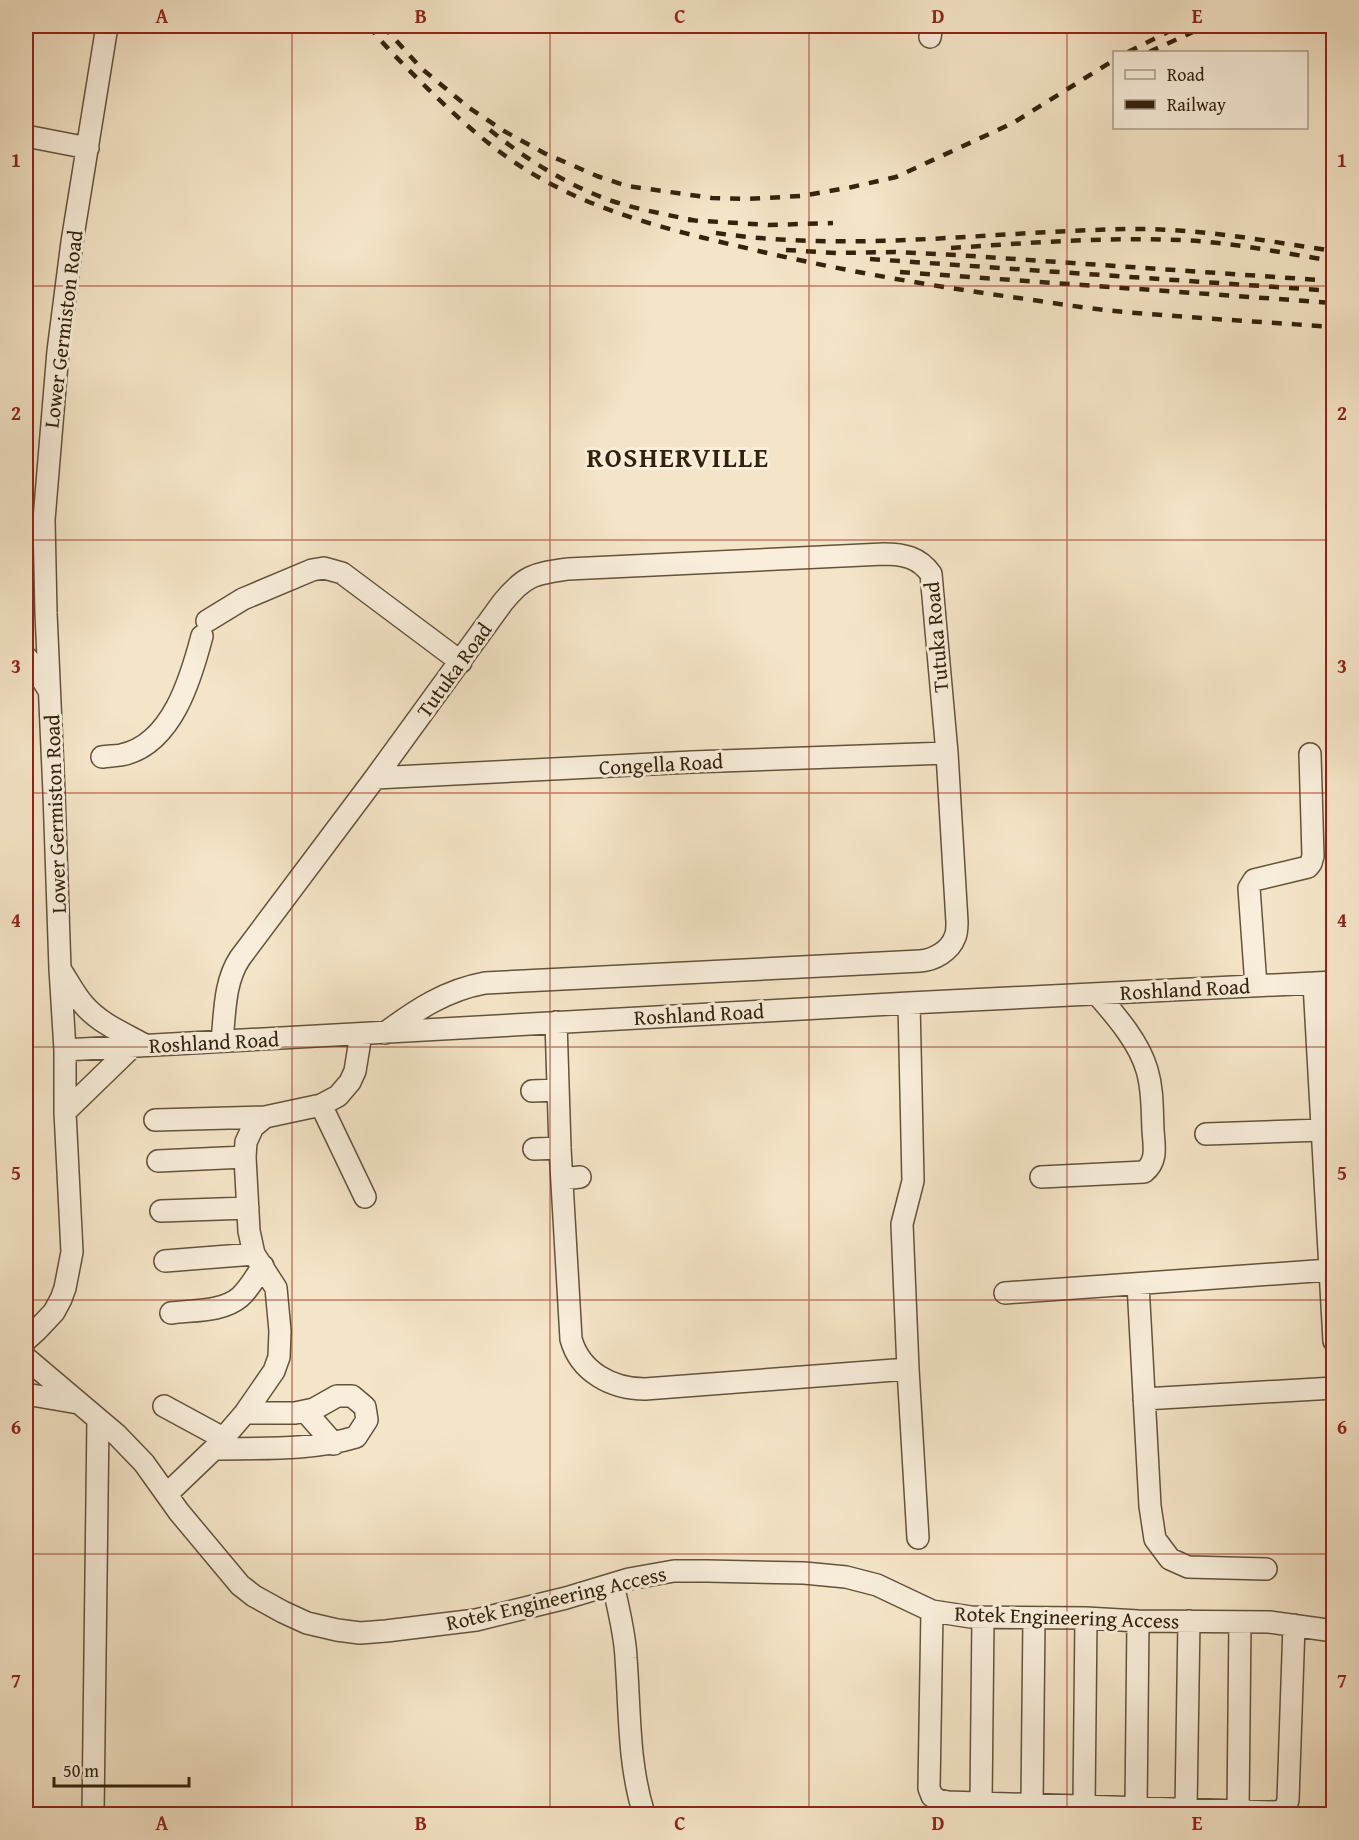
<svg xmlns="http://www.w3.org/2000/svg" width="1359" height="1840" viewBox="0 0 1359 1840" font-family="'Gentium Book Plus',serif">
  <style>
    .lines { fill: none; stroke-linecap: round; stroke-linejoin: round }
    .minor-casing { stroke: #64533b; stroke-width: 24 }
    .minor { stroke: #f8eedb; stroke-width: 21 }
    .rail { stroke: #33220c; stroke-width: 4.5; stroke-dasharray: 10 10; stroke-linecap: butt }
    .grid { fill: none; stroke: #8f2418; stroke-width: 1.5; stroke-opacity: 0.55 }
    .labels { text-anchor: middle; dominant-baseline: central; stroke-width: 6; stroke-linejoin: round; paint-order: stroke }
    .street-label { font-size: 21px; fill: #33220c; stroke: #f8eedb }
    .district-label { font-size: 27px; font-weight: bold; letter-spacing: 1.5px; fill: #33220c; stroke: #f8eedb }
    .neatline { fill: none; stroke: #8f2418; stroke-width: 2 }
    .grid-label { font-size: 20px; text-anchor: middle; font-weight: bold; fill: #8f2418 }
  </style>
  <rect width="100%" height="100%" fill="#f5e5c8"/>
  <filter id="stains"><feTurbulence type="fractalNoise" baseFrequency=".00333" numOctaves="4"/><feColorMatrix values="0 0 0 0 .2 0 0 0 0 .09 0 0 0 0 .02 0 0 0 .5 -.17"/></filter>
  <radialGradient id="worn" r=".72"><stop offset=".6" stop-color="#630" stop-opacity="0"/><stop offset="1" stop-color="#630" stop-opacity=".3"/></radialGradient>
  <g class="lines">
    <g class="minor-casing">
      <path id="minor" d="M930 37 932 26
        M26 136 88 148
        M207 621 243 599 312 570 324 568 342 573 461 662
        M26 657 35 668 48 689
        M102 757C109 756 115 756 121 755 172 745 191 678 202 636
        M375 778 692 762 947 753
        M60 969C68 981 75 995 84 1005 99 1023 125 1034 145 1045
        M1314 983 1334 1341
        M1256 986 1249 888 1254 880 1308 867 1311 863 1313 856 1310 754
        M556 1022 560 1148 571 1339C580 1372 612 1389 645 1389L908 1369 902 1224 913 1181 909 1003
        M222 1041C225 1013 224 982 240 958L375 778 503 602C525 575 534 574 568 569L884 554C903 554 919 557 931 574L947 753 957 922C957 926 957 933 955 937 950 951 934 960 920 961L485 983C446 990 416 1010 385 1033
        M65 1050 909 1003 1334 982
        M532 1091 558 1090
        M321 1105 365 1197
        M65 1112 133 1046
        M155 1120 265 1117
        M1206 1134 1322 1130
        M534 1149 560 1148
        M158 1161 245 1157
        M1041 1177 1144 1172C1158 1161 1154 1146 1153 1130 1152 1110 1153 1090 1147 1070 1139 1042 1116 1016 1097 994
        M562 1179 580 1177
        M161 1211 248 1208
        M165 1261 254 1254
        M1138 1284 1150 1506 1155 1539 1170 1559 1188 1567 1266 1569
        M1005 1293 1329 1270
        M171 1313C192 1310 223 1312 240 1297 249 1289 256 1276 263 1266
        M26 1340 37 1330 54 1312 61 1299 65 1288 72 1252 65 1112V1050L60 969 54 793 46 613 44 520 58 351 72 242 107 26
        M26 1358 117 1435 144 1463 179 1512 240 1585 254 1596 283 1612 307 1623 337 1630 360 1633 386 1631 476 1620 566 1598 629 1579 674 1571H707L804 1573 846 1577 877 1585 932 1611 971 1617 1086 1618 1138 1621 1269 1622 1334 1631
        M908 1369 918 1538
        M26 1394 78 1403
        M1144 1399 1334 1388
        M164 1406 223 1438
        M305 1411 334 1444
        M214 1449C261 1448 310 1451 356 1437L367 1420 365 1407 352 1396H337L314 1409 295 1413H245
        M167 1494 214 1449 245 1413 274 1371 279 1357 280 1331 276 1288 254 1254 249 1231 245 1157 246 1142 253 1127 265 1117 321 1105 338 1096 350 1082 355 1071 361 1034
        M613 1584C618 1608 625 1633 626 1658 630 1710 628 1764 644 1814
        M932 1611 929 1788 932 1796 938 1800 948 1802 1275 1812 1285 1810 1288 1800 1294 1625
        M981 1803 983 1618
        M1032 1804 1034 1619
        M1084 1806 1086 1618
        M1136 1808 1138 1621
        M1186 1809 1189 1621
        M1238 1811 1240 1622
        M93 1814 98 1419"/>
    </g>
    <use href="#minor" class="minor"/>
    <path class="rail" d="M369 26C386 48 406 67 426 87 461 121 497 154 540 178 608 217 687 234 763 252 850 272 937 287 1026 299 1059 304 1092 309 1124 312 1194 318 1264 322 1334 327
      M383 26 421 68 468 107 504 131 544 153 597 176 627 186 712 198 746 199 801 196 852 187 896 177 1013 123 1114 60
      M1128 52 1180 26
      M1149 52 1206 26
      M490 130C527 160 567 185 612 201 640 210 669 215 697 221
      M688 220 768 225 833 223
      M716 233C854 253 992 231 1130 229 1199 228 1266 241 1334 251
      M951 248C1027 243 1104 237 1180 240 1231 242 1282 253 1334 261
      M786 250 836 253 894 252 956 255 1334 281
      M870 259 1334 291
      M900 272 1334 303"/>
  </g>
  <path class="grid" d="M292 26V1814M550 26V1814M809 26V1814M1067 26V1814M26 286H1334M26 540H1334M26 793H1334M26 1047H1334M26 1300H1334M26 1554H1334"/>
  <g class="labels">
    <g class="street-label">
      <text transform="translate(63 329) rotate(-83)">Lower Germiston Road</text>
      <text transform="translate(936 637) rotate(-95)">Tutuka Road</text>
      <text transform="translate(454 670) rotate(-54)">Tutuka Road</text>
      <text transform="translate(661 764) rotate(-3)">Congella Road</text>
      <text transform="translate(55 814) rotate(-92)">Lower Germiston Road</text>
      <text transform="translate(1185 989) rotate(-3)">Roshland Road</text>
      <text transform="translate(699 1014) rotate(-3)">Roshland Road</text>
      <text transform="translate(214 1042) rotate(-3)">Roshland Road</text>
      <text transform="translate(556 1598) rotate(-13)">Rotek Engineering Access</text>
      <text transform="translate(1067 1617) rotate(2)">Rotek Engineering Access</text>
    </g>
    <g class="district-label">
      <text x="678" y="457">ROSHERVILLE</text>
    </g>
  </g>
  <rect width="1359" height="1840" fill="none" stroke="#f5e5c8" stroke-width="66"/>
  <rect x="1113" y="51" width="195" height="78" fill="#f8eedb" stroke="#a99c88" stroke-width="1.5"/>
  <rect x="1125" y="70" width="30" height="9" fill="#f8eedb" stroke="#a99c88" stroke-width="1.5"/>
  <text x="1167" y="81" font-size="18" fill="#33220c">Road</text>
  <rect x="1125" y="100" width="30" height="9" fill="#33220c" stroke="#a99c88" stroke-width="1.5"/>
  <text x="1167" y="111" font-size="18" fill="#33220c">Railway</text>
  <path d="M54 1777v9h135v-9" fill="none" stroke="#33220c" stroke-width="3"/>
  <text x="63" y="1777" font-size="18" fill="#33220c" stroke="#f8eedb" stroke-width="4.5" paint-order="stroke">50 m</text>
  <rect x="33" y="33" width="1293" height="1774" class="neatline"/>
  <g class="grid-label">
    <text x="162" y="23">A</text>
    <text x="421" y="23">B</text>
    <text x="680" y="23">C</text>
    <text x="938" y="23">D</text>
    <text x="1197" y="23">E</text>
    <text x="16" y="167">1</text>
    <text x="1342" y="167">1</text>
    <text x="16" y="420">2</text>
    <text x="1342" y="420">2</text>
    <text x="16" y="673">3</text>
    <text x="1342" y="673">3</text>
    <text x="16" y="927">4</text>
    <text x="1342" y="927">4</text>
    <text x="16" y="1180">5</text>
    <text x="1342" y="1180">5</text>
    <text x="16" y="1434">6</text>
    <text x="1342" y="1434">6</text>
    <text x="16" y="1687">7</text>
    <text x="1342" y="1687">7</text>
    <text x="162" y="1830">A</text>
    <text x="421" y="1830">B</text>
    <text x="680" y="1830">C</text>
    <text x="938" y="1830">D</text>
    <text x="1197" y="1830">E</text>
  </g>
  <rect width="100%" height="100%" filter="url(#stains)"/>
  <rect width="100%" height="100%" fill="url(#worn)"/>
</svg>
